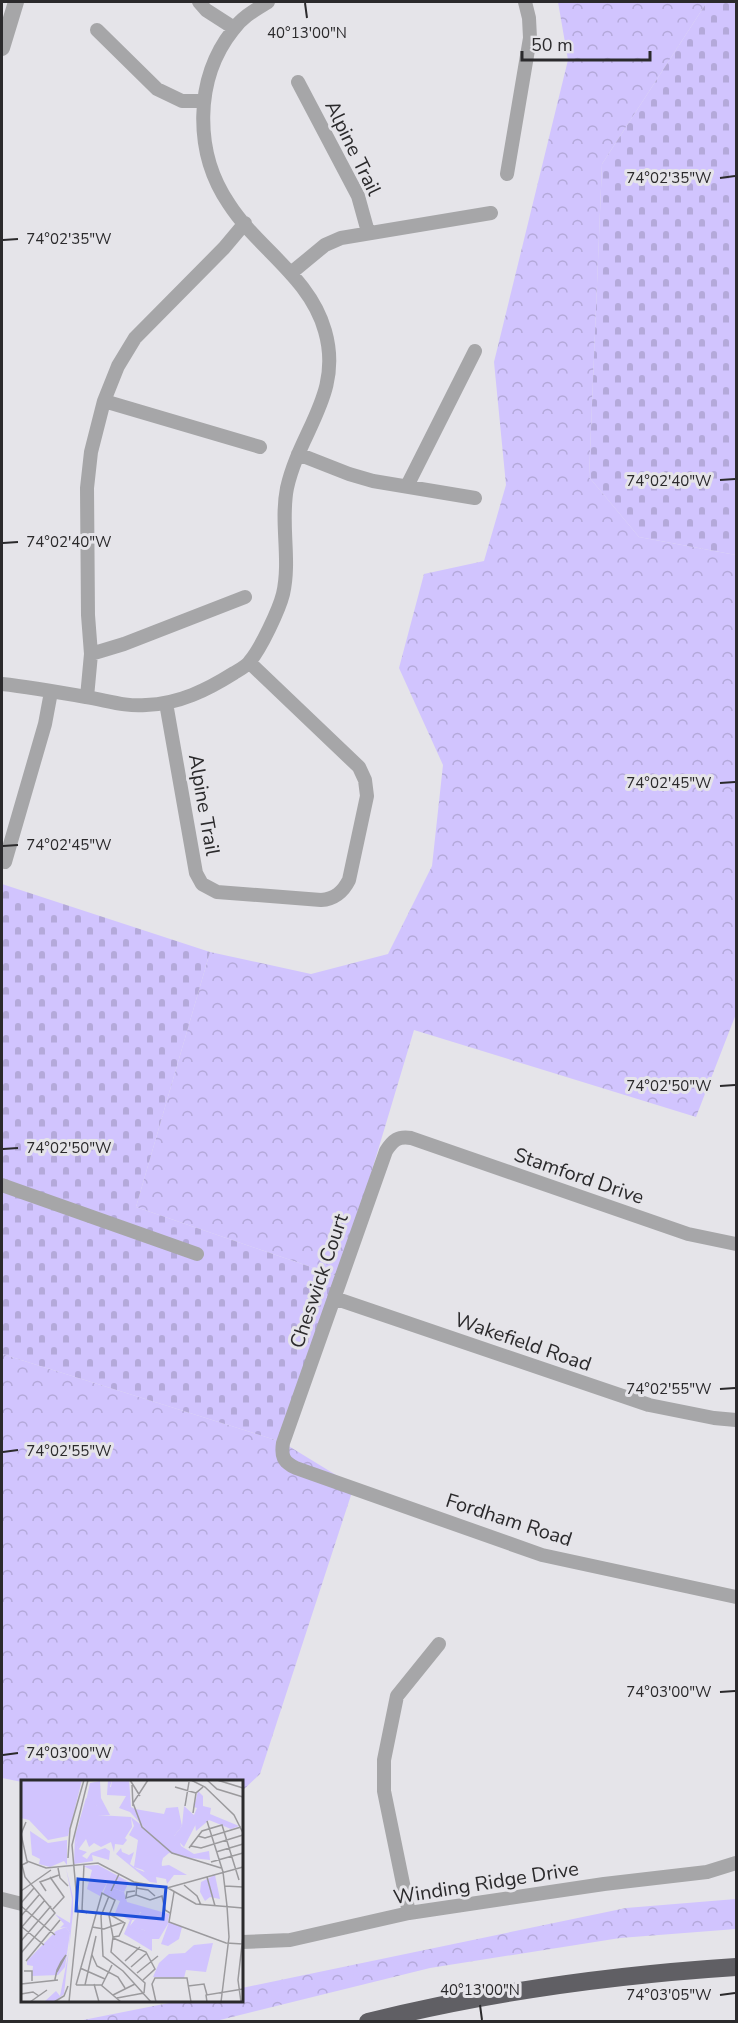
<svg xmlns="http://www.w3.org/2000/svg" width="738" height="2023" viewBox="0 0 738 2023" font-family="'Nunito Sans',sans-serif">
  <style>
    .forest { fill: url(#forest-crowns) }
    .cemetery { fill: url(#cemetery-stones) }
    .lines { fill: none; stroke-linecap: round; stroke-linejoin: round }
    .minor { stroke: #a6a6a8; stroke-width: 14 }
    .tertiary { stroke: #a6a6a8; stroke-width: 16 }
    .motorway { stroke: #605f64; stroke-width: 18 }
    .ticks { fill: none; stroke: #2b2a2c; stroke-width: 2 }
    .labels { text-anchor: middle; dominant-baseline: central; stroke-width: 6; stroke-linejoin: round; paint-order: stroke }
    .street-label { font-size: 20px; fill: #2b2a2c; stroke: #e5e4e9 }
    .inset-road { fill: none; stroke: #9b9a9d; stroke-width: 1.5 }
    .view { fill: #1d4ed8; fill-opacity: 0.15; stroke: #1d4ed8; stroke-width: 3 }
    .inset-edge { fill: none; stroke: #2b2a2c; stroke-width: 3 }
    .ticks-label { font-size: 15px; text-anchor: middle; fill: #2b2a2c; stroke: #e5e4e9; stroke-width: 6; stroke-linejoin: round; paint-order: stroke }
  </style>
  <defs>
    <pattern id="forest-crowns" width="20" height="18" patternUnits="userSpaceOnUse" patternTransform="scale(1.5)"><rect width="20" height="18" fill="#d1c4fe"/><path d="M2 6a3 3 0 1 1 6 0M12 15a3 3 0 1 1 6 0" fill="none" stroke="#b4a9da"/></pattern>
    <pattern id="cemetery-stones" width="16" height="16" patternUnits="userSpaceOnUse" patternTransform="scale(1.5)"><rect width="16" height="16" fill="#d1c4fe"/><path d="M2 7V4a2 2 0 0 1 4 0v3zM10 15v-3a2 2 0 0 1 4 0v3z" fill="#b4a9da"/></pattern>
  </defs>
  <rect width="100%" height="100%" fill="#e5e4e9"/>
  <path class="forest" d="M558 2H707L602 164 589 477 639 537 736 555V1014L696 1117 414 1030 340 1277 136 1207 210 952 311 974 388 954 432 866 443 765 399 668 424 574 484 561 506 485 494 362 568 60Z
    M2 1354 282 1442 354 1486 260 1774 242 1791V1782H22L2 1778Z
    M736 1899V1929L620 1938 430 1968 216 2021H78L179 2001 242 2000V1988L626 1908Z"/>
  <path class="cemetery" d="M707 2H736V555L639 537 589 477 602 164Z
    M2 884 210 952 136 1207 340 1277 282 1442 2 1354Z"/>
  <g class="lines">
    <path class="minor" d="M199 2 206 10 234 28
      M97 30 157 89 182 101H203
      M298 82 358 196 368 232
      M507 174 530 38 529 18 525 2
      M291 273 325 245 341 238 491 213
      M104 401 260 447
      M298 454 349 474 373 481 475 498
      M407 486 475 351
      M91 654 124 644 245 597
      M2 684C30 687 58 692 86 697 106 700 125 707 146 705 179 704 207 690 234 673 239 670 247 666 250 661 261 648 279 610 283 594 291 559 280 523 287 488 300 430 343 394 325 331 310 277 258 249 229 204 194 153 194 79 233 30 242 17 255 10 268 2
      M87 697 91 654 88 615 87 488 91 452 104 401 118 366 135 338 224 248 245 223
      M166 703 196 873 202 884 217 892 321 900C335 899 343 892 349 880L367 796 365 780 359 767 250 663
      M5 862 45 724 51 692
      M2 1185 197 1254
      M736 1244 688 1234 411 1138C398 1136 393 1140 386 1151L283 1443C281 1456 283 1462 296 1468L542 1555 736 1597
      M334 1298 649 1405 714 1418 736 1420
      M2 1899 22 1904
      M409 1913 384 1791V1760L397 1696 439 1644
      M242 1942 290 1940 409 1913 604 1884 707 1872 736 1863"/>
    <path class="tertiary" d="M2 48 16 2"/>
    <path class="motorway" d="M368 2022C488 1992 613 1975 736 1967"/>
  </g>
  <path class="ticks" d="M305 3 307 18M720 178 735 176M3 240 18 239M720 480 735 479M3 543 18 542M720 783 735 782M3 846 18 845M720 1086 735 1085M3 1149 18 1148M720 1389 735 1388M3 1452 18 1450M720 1692 735 1691M3 1755 18 1753M720 1995 735 1993M480 2005 482 2020"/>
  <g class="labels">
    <g class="street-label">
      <text transform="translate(353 148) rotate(64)">Alpine Trail</text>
      <text transform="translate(204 805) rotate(80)">Alpine Trail</text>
      <text transform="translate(579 1176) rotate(19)">Stamford Drive</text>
      <text transform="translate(319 1281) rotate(-71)">Cheswick Court</text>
      <text transform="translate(523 1342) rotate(19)">Wakefield Road</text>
      <text transform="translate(509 1520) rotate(18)">Fordham Road</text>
      <text transform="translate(486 1883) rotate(-9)">Winding Ridge Drive</text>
    </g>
  </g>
  <g transform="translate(21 1780)">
    <rect width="222" height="222" fill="#e5e4e9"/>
    <path d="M65 18 76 26 77 35 110 37 111 47 104 58 106 60 102 65 94 64 93 72 90 62 80 67 73 63 68 67 65 59 57 70 54 56Z" fill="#d1c4fe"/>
    <path d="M0 0H61L47 56 27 60 8 40 0 38ZM87 0H91L89 7 109 13 110 27 114 29 143 34 145 28 157 27 161 46 153 56H157L160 66 173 74 188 71 189 80 162 77 133 58 109 32 98 28 105 16 86 15ZM177 11 182 16V26L190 28 189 34 218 46 210 49 188 40 175 51 173 35 176 28 173 27ZM9 51 27 63 46 60V85L43 81 29 87 18 84 19 79 11 75ZM54 56 57 69 66 72 61 76 66 79 70 73 84 68 89 71 88 80 71 75 72 81 53 84ZM100 68 101 72 108 75 113 72 109 84 116 89 126 93 139 86 140 81 141 86 148 85 166 95H153L146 104 145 99 135 97 136 103 129 102 95 74ZM77 85 87 101 79 116 66 109 71 90 62 86ZM45 88 52 117V133L43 214 33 222H23L35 211 39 216 48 170 49 153 45 147 39 148 43 144 34 134 49 143 51 119ZM194 95 199 119 189 117 184 121 179 112 180 102ZM92 108 103 112 106 122 148 134 147 141 119 132 117 139 111 140 109 146 123 150 131 159V171L103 154 109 140 94 133 99 121 88 117Z" fill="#d1c4fe"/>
    <path d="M79 1 80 18 89 35H76V26L65 21 69 3ZM163 26 174 36 175 44 163 67 153 56 161 46ZM110 37 159 75 148 73 142 78 138 93 128 97 122 90 113 87 117 60 108 55 113 46Z" fill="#d1c4fe"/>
    <path d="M91 0H108L109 13 89 14ZM77 85 108 102 103 112 92 108 88 117 82 113 87 101 73 96ZM122 130 136 132 148 142 138 159H128L123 150 108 147Z" fill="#d1c4fe"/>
    <path d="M148 142 161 147 158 159 147 166 140 164ZM45 147 49 153 44 187 37 195 11 196 12 186 6 185V181L35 151ZM192 163 185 192 165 190 163 198 132 197 138 183 148 174 164 173 173 165Z" fill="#d1c4fe"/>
    <path class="inset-road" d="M109 0 119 16M127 0 112 23 121 47 151 73 200 88M170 0 184 7 213 35 222 53M186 0 196 9 222 17M196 0 222 8M111 5 112 26M154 7 175 13M164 26 168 2M172 33 175 13 182 7M186 41 202 92 206 126 208 157 200 222M5 42 0 54 6 81 25 88 77 83 113 102 146 108 222 87M177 56 184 58 220 47M170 66 180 68 222 55M168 68 181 51 201 45 218 100M195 72 222 64M47 78 49 49 63 0M190 82 222 73M63 84 61 130 66 133M37 88 39 98 47 106M29 97 43 117 32 129M186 97 194 126M116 103 115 115 129 120 141 116 144 130 149 133M163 105 176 116 180 125M204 106 222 107M115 108 127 110 134 116M147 108 175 124 222 128M0 111 30 90M25 111 19 102 38 95M90 111 98 94M114 111 106 112 105 118 115 115M153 112 148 142 205 163 222 164M88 116 80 136 82 176 102 191 130 222M0 123 13 108M0 126 34 155M88 134 104 143 98 156 92 157M0 136 18 115M1 147 23 165M71 147 83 149 103 142M0 148 24 120M92 158 125 172 134 189 122 200M0 161 30 126M0 173 34 133 4 97 1 85 7 82M71 175 76 186 97 197 104 208M5 181 39 140M104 181 119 167M110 187 126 173M59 188 84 199M3 191H11V201M116 193 137 176M34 200V199L36 190 40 182 45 175 36 192M0 204 37 200M73 204 78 222M55 205 81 113 94 120 88 135 92 157 90 172 124 203 123 213M55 205H80L100 222M64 205 75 156M81 205 91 185M167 206 183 204 186 215M0 214 12 212 18 216M92 215 114 204M96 218 123 213M9 222 26 210M33 222 43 216 47 206M48 222 57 133 51 65 67 0M135 222 131 204 134 198H166L170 222M186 222 185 215 222 209M220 222 217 200 222 156"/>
    <path class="view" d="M57 99 145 107 142 139 55 131Z"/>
    <rect width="222" height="222" class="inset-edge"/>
  </g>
  <g class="ticks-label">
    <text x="307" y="38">40°13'00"N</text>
    <text x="669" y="183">74°02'35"W</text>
    <text x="69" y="244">74°02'35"W</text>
    <text x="669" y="486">74°02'40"W</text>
    <text x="69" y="547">74°02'40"W</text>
    <text x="669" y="788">74°02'45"W</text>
    <text x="69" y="850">74°02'45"W</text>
    <text x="669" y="1091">74°02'50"W</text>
    <text x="69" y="1153">74°02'50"W</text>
    <text x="669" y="1394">74°02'55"W</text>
    <text x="69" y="1456">74°02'55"W</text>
    <text x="669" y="1697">74°03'00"W</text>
    <text x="69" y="1758">74°03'00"W</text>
    <text x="480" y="1995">40°13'00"N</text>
    <text x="669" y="2000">74°03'05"W</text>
  </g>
  <rect width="738" height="2023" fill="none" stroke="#2b2a2c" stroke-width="6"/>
  <path d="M522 51v9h128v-9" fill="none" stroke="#2b2a2c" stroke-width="3"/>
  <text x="531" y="51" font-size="18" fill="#2b2a2c" stroke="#e5e4e9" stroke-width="4.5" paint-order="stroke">50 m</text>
</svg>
